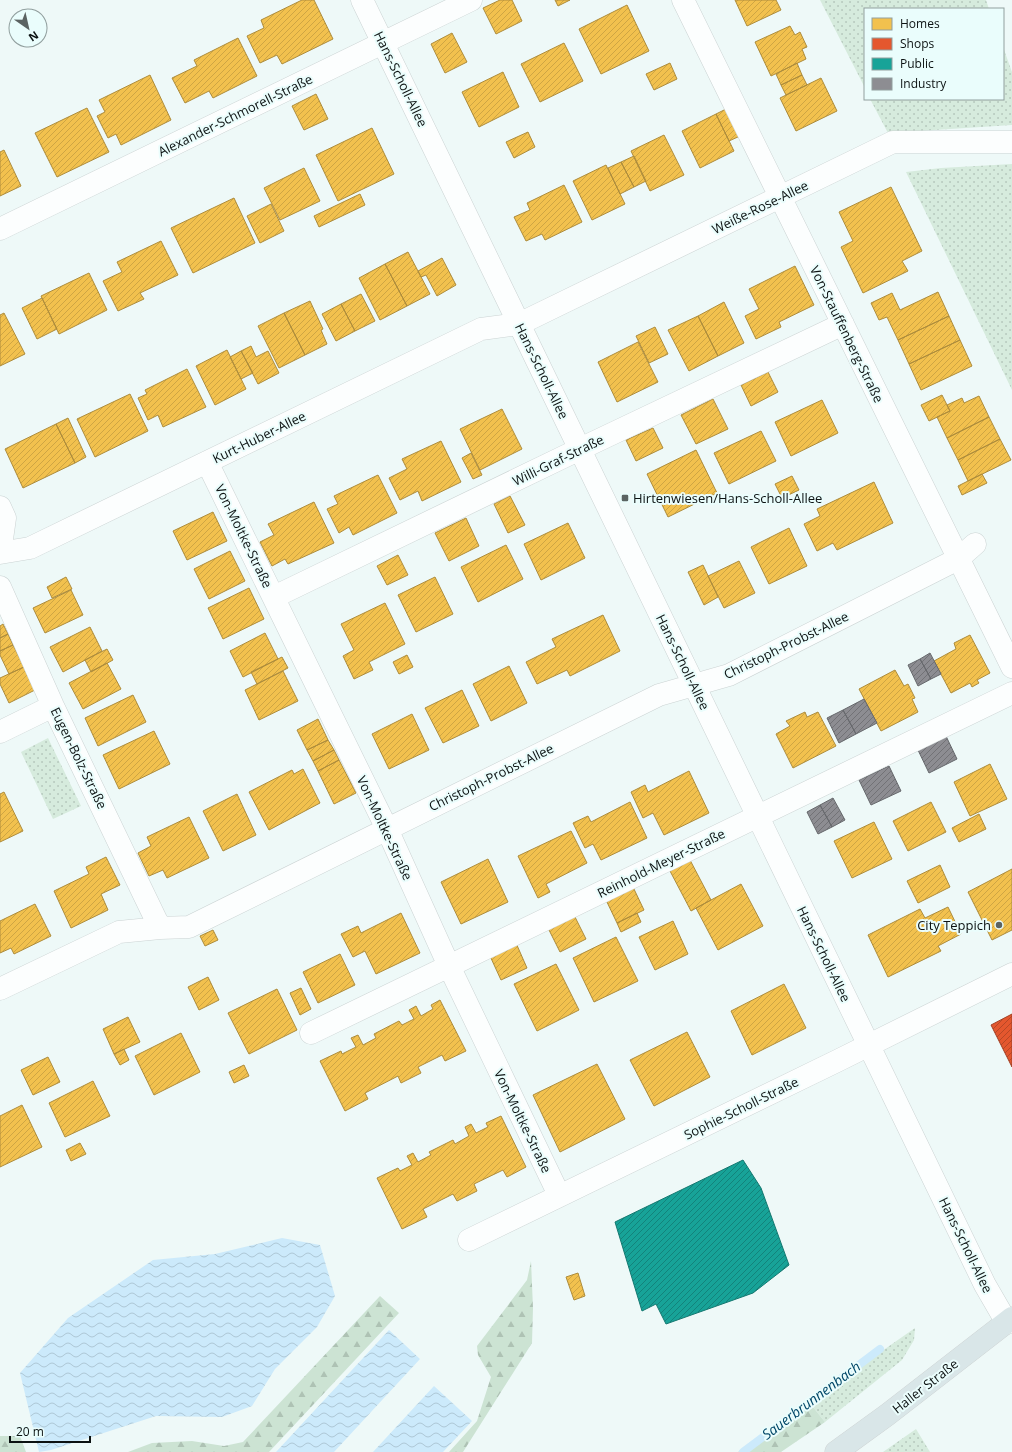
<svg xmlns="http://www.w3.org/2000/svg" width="1012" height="1452" viewBox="0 0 1012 1452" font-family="'Open Sans',sans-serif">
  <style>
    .green { fill: url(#green-dots) }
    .forest { fill: url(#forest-firs) }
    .water { fill: url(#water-waves) }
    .homes { fill: url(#homes-hatch); stroke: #ad8c3c }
    .shops { fill: url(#shops-hatch); stroke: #a34226 }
    .public { fill: url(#public-hatch); stroke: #147870 }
    .industry { fill: url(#industry-hatch); stroke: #66686c }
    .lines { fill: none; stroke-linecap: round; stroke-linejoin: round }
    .stream { stroke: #cceafb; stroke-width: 8 }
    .minor-casing { stroke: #cbd3d3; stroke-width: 23 }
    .major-casing { stroke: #cdd2d2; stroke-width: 23 }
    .minor { stroke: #fcfefe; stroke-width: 22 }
    .major { stroke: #d9e6e8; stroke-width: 22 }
    .poi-dot { fill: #5b6362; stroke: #eafdfc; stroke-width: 1.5 }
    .labels { text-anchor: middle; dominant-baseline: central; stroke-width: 4; stroke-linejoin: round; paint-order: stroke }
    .street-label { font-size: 13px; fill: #0c1212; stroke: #eafdfc }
    .poi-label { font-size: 13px; fill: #0c1212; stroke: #eafdfc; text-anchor: start }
    .water-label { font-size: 14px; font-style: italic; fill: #014768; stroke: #eafdfc }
  </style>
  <defs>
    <pattern id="green-dots" width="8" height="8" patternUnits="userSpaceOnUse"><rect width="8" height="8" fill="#d6ebdd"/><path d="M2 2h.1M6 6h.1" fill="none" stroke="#b6c8bd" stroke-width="1.8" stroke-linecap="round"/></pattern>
    <pattern id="forest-firs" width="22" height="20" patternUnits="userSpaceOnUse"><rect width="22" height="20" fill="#cce3d3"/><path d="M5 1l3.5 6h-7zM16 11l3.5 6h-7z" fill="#aec2b4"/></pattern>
    <pattern id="water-waves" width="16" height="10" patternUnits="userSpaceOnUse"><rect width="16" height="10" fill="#cceafb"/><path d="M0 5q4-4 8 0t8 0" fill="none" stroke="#aec8d6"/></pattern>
    <pattern id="homes-hatch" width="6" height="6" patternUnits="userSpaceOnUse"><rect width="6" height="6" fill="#f2c14e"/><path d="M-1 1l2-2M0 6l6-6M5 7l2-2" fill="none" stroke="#cea543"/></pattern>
    <pattern id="shops-hatch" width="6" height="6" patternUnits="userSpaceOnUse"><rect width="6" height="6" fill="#e4572e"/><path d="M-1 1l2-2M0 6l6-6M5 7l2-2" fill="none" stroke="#b74726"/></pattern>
    <pattern id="public-hatch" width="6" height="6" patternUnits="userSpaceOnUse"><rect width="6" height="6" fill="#17a398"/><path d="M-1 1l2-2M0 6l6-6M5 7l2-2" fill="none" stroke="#13837b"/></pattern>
    <pattern id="industry-hatch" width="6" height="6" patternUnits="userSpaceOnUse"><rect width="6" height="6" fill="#8d8d92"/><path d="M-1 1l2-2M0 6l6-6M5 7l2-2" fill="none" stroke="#727276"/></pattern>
  </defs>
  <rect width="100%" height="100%" fill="#eef9f8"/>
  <path class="green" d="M820 0H986L989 9H865V88Z
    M1003 47 1012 72V125L888 133 870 99H1003Z
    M1012 164V390L906 172 941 168Z
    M48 738 81 806 53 819 21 752Z
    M915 1328 914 1340 902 1360 825 1422 809 1402Z
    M916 1429 930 1452H883Z"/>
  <path class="forest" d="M531 1261 533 1308 532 1343 463 1452H449L477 1421 491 1377 478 1355 477 1346 527 1280Z
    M380 1296 399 1313 269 1452H128L152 1443 192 1441 224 1446 243 1442Z
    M809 1402 825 1422 781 1452H738Z
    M0 1436H20L26 1452H0Z"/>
  <path class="water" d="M282 1238 320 1245 335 1296 317 1327 275 1369 252 1406 222 1417 156 1416 51 1450 39 1452 20 1373 68 1318 153 1260 215 1254Z
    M389 1330 420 1359 334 1452H276Z
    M434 1386 472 1421 443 1452H373Z"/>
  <path class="homes" d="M302 0H314L333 39 282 64 277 55 260 63 247 36 264 28 261 20Z
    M500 0H512L522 21 496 34 483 8Z
    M555 0H570L558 6Z
    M735 0H776L781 10 747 26Z
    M627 5 649 51 601 74 579 29Z
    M790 26 795 35 800 32 807 47 802 49 806 59 771 76 755 42Z
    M452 33 467 62 445 73 431 44Z
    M238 38 257 76 213 98 209 91 185 103 172 78 197 66 194 60Z
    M564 43 583 81 540 102 521 64Z
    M670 63 677 79 654 90 646 74Z
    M797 63 802 75 781 85 776 74Z
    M503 72 519 107 479 127 462 92Z
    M150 75 171 120 121 145 116 134 108 138 97 116 105 112 99 100Z
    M802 75 807 85 786 95 781 85Z
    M821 78 837 111 796 131 780 98Z
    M316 94 328 119 304 130 292 106Z
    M87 108 109 152 57 177 35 133Z
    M726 109 740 136 729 141 716 114Z
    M716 114 734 151 700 168 682 131Z
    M372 128 394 174 338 201 316 155Z
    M528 132 535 147 514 158 506 142Z
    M664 135 684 175 650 191 631 151Z
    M4 150 21 186 0 196V152Z
    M634 156 646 181 634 187 621 162Z
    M621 162 634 187 620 194 608 168Z
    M606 165 625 204 592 220 573 181Z
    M304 168 320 201 280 220 264 188Z
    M564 185 582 222 545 240 542 234 526 241 514 217 530 210 527 203Z
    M891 187 922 251 902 261 908 271 863 293 841 247 853 241 839 212Z
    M360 194 365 205 319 227 314 216Z
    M234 198 255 243 193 273 171 228Z
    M271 204 284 231 260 243 247 216Z
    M161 241 178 275 140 293 144 299 118 311 103 281 122 272 117 262Z
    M408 252 430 294 407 306 385 264Z
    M442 258 456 285 437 296 426 275 421 277 418 271Z
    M385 264 407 306 380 320 359 278Z
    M795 266 814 305 779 322 781 327 756 339 745 316 759 309 749 289Z
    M89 273 107 310 59 334 41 296Z
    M938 292 949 316 898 340 887 317 879 320 871 303 892 293 900 310Z
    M361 294 375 321 355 331 341 304Z
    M42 298 57 329 37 339 22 308Z
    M310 301 323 329 321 330 327 344 305 355 284 313Z
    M724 302 744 343 718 356 698 316Z
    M341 304 355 331 336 341 322 314Z
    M4 313 25 354 0 366V315Z
    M284 313 305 355 279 368 258 326Z
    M698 316 718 356 689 371 668 330Z
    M949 316 960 340 909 364 898 340Z
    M655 327 668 354 649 363 636 336Z
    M960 340 972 366 921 390 909 364Z
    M638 342 658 382 617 402 598 362Z
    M251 346 256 357 268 351 279 373 258 384 241 351Z
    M227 350 246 389 215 405 196 366Z
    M241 351 253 373 241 379 230 357Z
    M187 369 206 407 163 427 158 415 148 420 138 398 147 394 145 390Z
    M768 372 778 392 751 406 741 385Z
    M130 394 148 431 95 457 77 419Z
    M942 395 950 411 929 421 921 405Z
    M979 396 989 417 947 438 937 417 950 411 947 405 962 398 964 403Z
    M713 399 728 429 696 444 681 415Z
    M822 400 838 433 791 456 775 422Z
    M502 409 522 449 480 470 460 429Z
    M989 417 1000 439 958 460 947 438Z
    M68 418 86 457 75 463 56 424Z
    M56 424 75 463 23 488 5 449Z
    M653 428 663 448 636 461 626 440Z
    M761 431 776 461 729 484 714 453Z
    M1000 439 1011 460 968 481 958 460Z
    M441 441 461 482 422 501 418 491 400 500 389 478 407 469 402 459Z
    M696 450 717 493 668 517 647 474Z
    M471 453 482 475 473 479 462 458Z
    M982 474 987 483 962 495 958 486Z
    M378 475 397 513 353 535 349 527 339 533 327 509 338 504 334 496Z
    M792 476 799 490 782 498 775 484Z
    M874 482 893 523 837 550 833 543 817 551 804 524 820 516 817 509Z
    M510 496 525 525 508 533 494 504Z
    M314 502 334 543 288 564 285 559 272 566 260 542 274 535 268 524Z
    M213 512 227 541 187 560 173 531Z
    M466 518 479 546 449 561 435 533Z
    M568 523 585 558 541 580 524 544Z
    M789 528 807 566 769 584 751 547Z
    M506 545 523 579 478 602 461 567Z
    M230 551 245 581 209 599 194 569Z
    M398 555 408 575 387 585 377 566Z
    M739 561 755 593 724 608 708 576Z
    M703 565 718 597 704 605 688 572Z
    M66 577 72 589 52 598 47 587Z
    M435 577 453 614 416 632 398 595Z
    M249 588 264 619 223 639 208 608Z
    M71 590 83 615 45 633 33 608Z
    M385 603 405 644 369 662 373 670 354 679 343 656 354 650 341 624Z
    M603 615 620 651 570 676 567 670 537 684 526 662 556 647 552 639Z
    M3 624 8 634 0 638V626Z
    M90 627 102 651 63 672 50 647Z
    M265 633 278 659 243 677 230 651Z
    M8 634 13 645 0 651V638Z
    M970 635 990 673 977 680 979 683 972 687 970 683 951 693 934 661 956 649 954 643Z
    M13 645 24 667 9 674 0 655V651Z
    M107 649 113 660 91 672 85 660Z
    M407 655 413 667 399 674 393 662Z
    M282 657 288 668 257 684 251 672Z
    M107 663 121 689 83 709 69 683Z
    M509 666 527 703 491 721 473 684Z
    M24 667 35 690 9 703 0 684V678Z
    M895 670 904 686 908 684 915 698 912 699 918 712 881 731 859 689Z
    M283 671 298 701 259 720 245 690Z
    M462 690 479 726 443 743 425 708Z
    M133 695 146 722 98 746 85 718Z
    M805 712 807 717 818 712 836 746 793 768 776 734 790 726 786 721Z
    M412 714 429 750 389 769 372 734Z
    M318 719 328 740 307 750 297 730Z
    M154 731 170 764 119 789 103 755Z
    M328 740 334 750 313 761 307 750Z
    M334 750 339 760 318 771 313 761Z
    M339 760 356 793 334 804 318 771Z
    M990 764 1007 799 970 816 954 782Z
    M303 769 320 803 269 830 249 792 292 770 294 774Z
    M689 771 709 813 664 835 653 813 643 818 631 792 645 785 648 792Z
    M4 792 23 831 0 842V794Z
    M237 794 256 835 223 851 203 811Z
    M630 802 647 838 601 860 593 844 585 848 573 823 588 816 591 822Z
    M931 802 946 832 908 851 893 821Z
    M979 814 986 829 959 842 952 828Z
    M189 817 209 858 167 878 163 870 149 876 138 853 151 846 147 837Z
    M874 822 892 859 852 878 834 841Z
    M571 831 587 863 546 884 550 892 538 898 518 856Z
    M106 857 120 885 101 894 108 910 71 928 54 891 89 874 86 867Z
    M488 859 508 902 461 924 441 882Z
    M690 860 711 900 691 911 670 871Z
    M940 865 950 887 918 903 907 881Z
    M1012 869V930L992 940 968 892Z
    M741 884 763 926 718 950 696 908Z
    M633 887 644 910 617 923 606 900Z
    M35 904 51 936 14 954 11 948 0 953V921Z
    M948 907 961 934 938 946 941 951 888 977 868 935 920 909 925 918Z
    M401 913 420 953 376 974 365 951 353 957 341 934 358 926 361 933Z
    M637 913 641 922 621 932 617 923Z
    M574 915 586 939 560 952 548 928Z
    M673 921 688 954 655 970 639 937Z
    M213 930 218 940 205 946 200 936Z
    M616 937 638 981 594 1002 573 958Z
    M516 943 527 968 501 980 490 956Z
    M340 954 355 985 318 1003 303 972Z
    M556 964 579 1010 537 1031 514 984Z
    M208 977 219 1000 199 1010 188 987Z
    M784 984 806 1028 752 1055 731 1011Z
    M301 988 311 1009 300 1015 290 993Z
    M277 989 297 1030 249 1054 228 1013Z
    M440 1000 466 1051 445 1061 442 1055 418 1067 421 1073 401 1083 398 1076 365 1093 368 1099 345 1111 320 1061 341 1051 342 1054 356 1047 351 1038 358 1035 363 1045 376 1038 374 1034 399 1021 402 1025 414 1019 409 1010 416 1006 421 1016 433 1009 431 1005Z
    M128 1017 140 1042 114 1054 103 1029Z
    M687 1032 710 1077 654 1106 630 1060Z
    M181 1033 200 1072 154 1095 135 1056Z
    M124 1049 129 1060 120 1065 114 1054Z
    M48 1057 60 1082 33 1095 21 1070Z
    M597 1064 625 1119 560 1152 533 1095Z
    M244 1065 249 1076 234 1083 229 1072Z
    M93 1081 110 1116 65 1137 49 1103Z
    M22 1105 42 1147 0 1167V1116Z
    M501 1116 526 1167 507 1177 503 1170 474 1184 477 1191 457 1201 453 1194 423 1209 427 1217 402 1229 377 1178 398 1168 400 1171 412 1165 407 1156 413 1153 418 1162 431 1155 429 1152 453 1140 455 1144 469 1136 465 1127 471 1124 476 1133 488 1127 486 1123Z
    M80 1143 86 1154 71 1161 66 1150Z
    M578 1273 585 1296 574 1300 566 1277Z"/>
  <path class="shops" d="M1012 1014V1067L991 1025Z"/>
  <path class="public" d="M743 1160 761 1188 789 1265 753 1293 666 1324 656 1304 642 1311 615 1222Z"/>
  <path class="industry" d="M930 653 941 674 931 679 920 659Z
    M920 659 931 679 918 686 908 665Z
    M864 699 877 723 856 734 843 710Z
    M843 710 856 734 839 743 827 718Z
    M945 734 957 759 929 773 917 748Z
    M889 766 901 791 871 805 859 780Z
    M833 798 845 820 832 827 820 805Z
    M820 805 832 827 818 834 807 812Z"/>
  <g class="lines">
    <path class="stream" d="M743 1452 880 1349"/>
    <g class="minor-casing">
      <path id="minor" d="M362 0 985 1285 1007 1323
        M683 0 1012 667
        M0 229 471 0
        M207 462 387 829 449 966 559 1195
        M0 507 5 518 0 553
        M0 553 30 548 481 329 519 324 893 142H1012
        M0 587 53 706 160 928
        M274 597 580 449 843 324
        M0 732 53 706
        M0 989 119 932 160 928 189 927 659 695 729 675 958 559 975 544
        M311 1033 1012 693
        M469 1240 837 1061 1012 974"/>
    </g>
    <g class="major-casing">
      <path id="major" d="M836 1452 887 1415 1012 1318"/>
    </g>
    <use href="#minor" class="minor"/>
    <use href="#major" class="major"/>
  </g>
  <g class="poi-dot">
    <rect x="621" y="494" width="8" height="8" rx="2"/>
    <circle cx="999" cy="925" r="4"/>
  </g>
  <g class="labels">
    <g class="street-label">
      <text transform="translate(401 79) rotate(64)">Hans-Scholl-Allee</text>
      <text transform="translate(235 115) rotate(-26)">Alexander-Schmorell-Straße</text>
      <text transform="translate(760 207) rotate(-26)">Weiße-Rose-Allee</text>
      <text transform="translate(847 334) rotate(64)">Von-Stauffenberg-Straße</text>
      <text transform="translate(542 371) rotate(64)">Hans-Scholl-Allee</text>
      <text transform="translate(259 437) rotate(-26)">Kurt-Huber-Allee</text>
      <text transform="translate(558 460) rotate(-26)">Willi-Graf-Straße</text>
      <text transform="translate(244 536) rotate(64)">Von-Moltke-Straße</text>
      <text transform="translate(786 645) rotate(-26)">Christoph-Probst-Allee</text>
      <text transform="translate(683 662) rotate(64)">Hans-Scholl-Allee</text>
      <text transform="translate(79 758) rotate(64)">Eugen-Bolz-Straße</text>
      <text transform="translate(491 777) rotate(-26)">Christoph-Probst-Allee</text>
      <text transform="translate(385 828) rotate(65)">Von-Moltke-Straße</text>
      <text transform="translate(661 863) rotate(-26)">Reinhold-Meyer-Straße</text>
      <text transform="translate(824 954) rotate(64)">Hans-Scholl-Allee</text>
      <text transform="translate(741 1108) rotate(-26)">Sophie-Scholl-Straße</text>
      <text transform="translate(523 1121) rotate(64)">Von-Moltke-Straße</text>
      <text transform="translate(966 1245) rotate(64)">Hans-Scholl-Allee</text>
      <text transform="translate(925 1386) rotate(-38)">Haller Straße</text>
    </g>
    <g class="poi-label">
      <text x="633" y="498">Hirtenwiesen/Hans-Scholl-Allee</text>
      <text x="991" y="925" text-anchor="end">City Teppich</text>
    </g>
    <g class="water-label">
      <text transform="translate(811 1400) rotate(-37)">Sauerbrunnenbach</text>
    </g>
  </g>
  <rect x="864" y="8" width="140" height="92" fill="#eafdfc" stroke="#919f9e"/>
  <rect x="872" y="18" width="20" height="12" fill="#f2c14e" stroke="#919f9e"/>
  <text x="900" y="28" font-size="12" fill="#0c1212">Homes</text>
  <rect x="872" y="38" width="20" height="12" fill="#e4572e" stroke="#919f9e"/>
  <text x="900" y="48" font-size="12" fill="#0c1212">Shops</text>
  <rect x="872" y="58" width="20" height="12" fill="#17a398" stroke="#919f9e"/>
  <text x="900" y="68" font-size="12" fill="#0c1212">Public</text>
  <rect x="872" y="78" width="20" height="12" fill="#8d8d92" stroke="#919f9e"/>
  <text x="900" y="88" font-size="12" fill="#0c1212">Industry</text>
  <g transform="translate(28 28) rotate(146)"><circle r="19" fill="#eafdfc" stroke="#919f9e"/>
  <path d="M0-3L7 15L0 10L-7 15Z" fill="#5b6362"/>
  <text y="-6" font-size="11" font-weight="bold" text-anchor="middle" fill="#0c1212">N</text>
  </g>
  <path d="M10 1436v6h80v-6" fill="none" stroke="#0c1212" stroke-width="2"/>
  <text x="16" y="1436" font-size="12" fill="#0c1212" stroke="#eafdfc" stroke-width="3" paint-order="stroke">20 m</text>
</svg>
